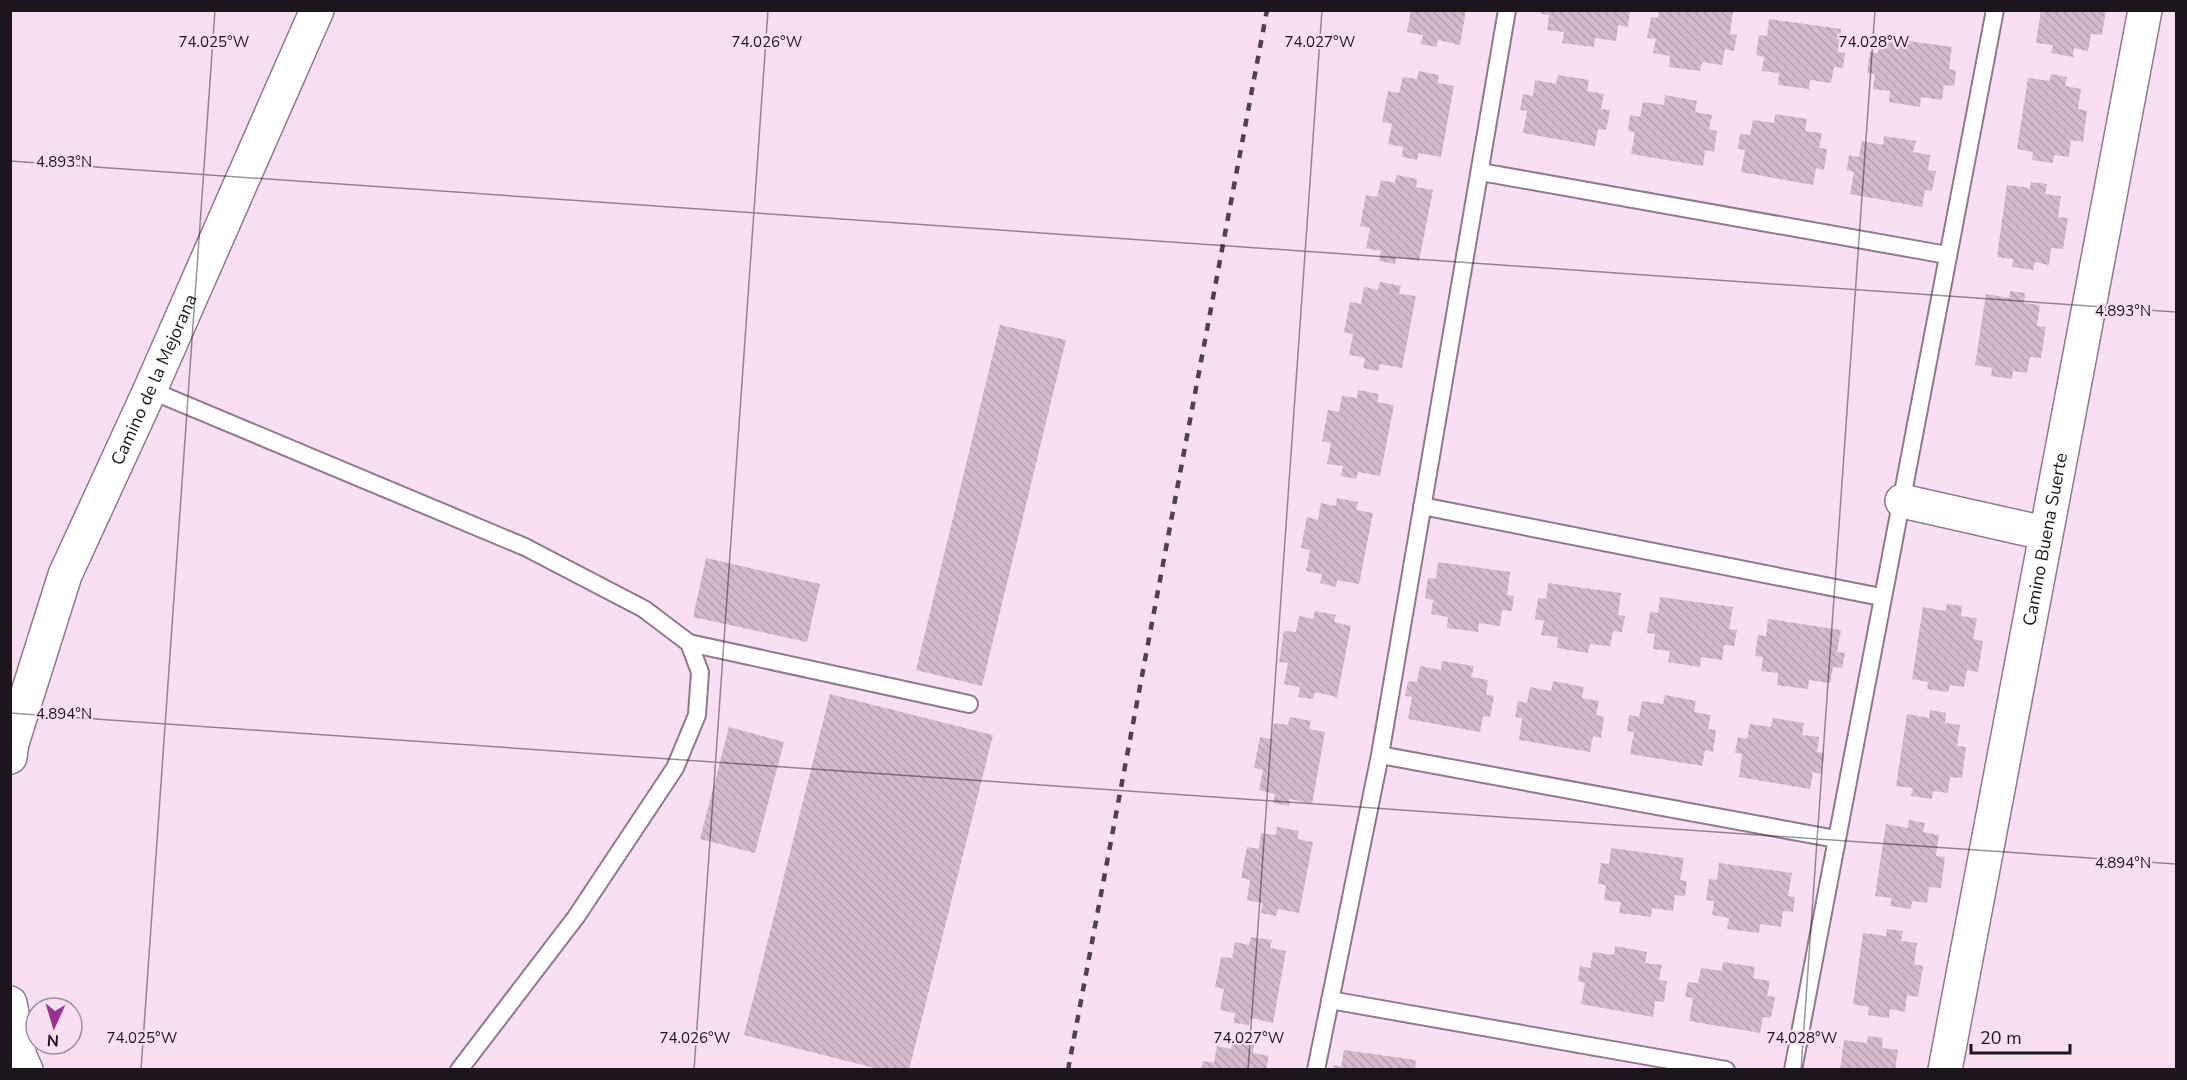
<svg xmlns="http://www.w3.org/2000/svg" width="2187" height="1080" viewBox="0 0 2187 1080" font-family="'Nunito Sans',sans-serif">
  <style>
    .building { fill: url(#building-back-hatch) }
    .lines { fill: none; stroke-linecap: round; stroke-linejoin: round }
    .lane-casing { stroke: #90798c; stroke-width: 20 }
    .street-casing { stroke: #90798c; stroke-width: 36 }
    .lane { stroke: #fff; stroke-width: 16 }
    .street { stroke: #fff; stroke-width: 33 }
    .rail { stroke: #4e424c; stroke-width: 4.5; stroke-dasharray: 8 8; stroke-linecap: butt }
    .ticks { fill: none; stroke: #1d151c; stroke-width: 1.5; stroke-opacity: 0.45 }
    .labels { text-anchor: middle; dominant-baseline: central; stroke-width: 4.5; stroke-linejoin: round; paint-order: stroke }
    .street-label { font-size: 18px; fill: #1d151c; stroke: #f8dff3 }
    .ticks-label { font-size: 15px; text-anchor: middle; fill: #1d151c; stroke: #f8dff3; stroke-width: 4.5; stroke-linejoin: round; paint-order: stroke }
  </style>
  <defs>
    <pattern id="building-back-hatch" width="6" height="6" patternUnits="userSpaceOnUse" patternTransform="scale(1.5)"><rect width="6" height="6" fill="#d3bace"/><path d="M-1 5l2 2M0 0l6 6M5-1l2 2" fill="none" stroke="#b59fb0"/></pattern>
  </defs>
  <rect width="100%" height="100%" fill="#f8dff3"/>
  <path class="building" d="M1411 10H1466L1460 45 1438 40 1436 47 1421 44 1423 35 1407 32Z
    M1542 10H1625L1630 11 1628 27 1618 25 1616 41 1595 38 1594 47 1562 43 1564 32 1547 30 1549 15 1541 14Z
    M1659 10 1733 12 1730 34 1737 35 1734 51 1725 49 1722 65 1702 62 1700 71 1669 67 1670 56 1653 53 1656 39 1647 38 1651 17 1658 18Z
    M2041 10H2106L2102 35 2091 34 2088 51 2074 48 2073 57 2051 53 2053 45 2036 43Z
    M1769 19 1841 29 1838 52 1845 53 1843 68 1834 67 1831 83 1810 80 1809 89 1778 85 1779 73 1762 71 1764 57 1756 55 1759 35 1767 36Z
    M1880 37 1952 47 1949 69 1956 71 1954 86 1944 85 1942 100 1921 97 1920 107 1889 102 1890 91 1873 89 1875 74 1867 73 1870 52 1878 53Z
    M1419 71 1439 75 1438 83 1454 86 1441 157 1419 153 1417 160 1402 157 1403 147 1388 144 1392 124 1382 122 1388 91 1399 93 1403 77 1417 79Z
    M2051 74 2067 77 2065 86 2081 89 2078 109 2087 111 2083 142 2071 140 2069 157 2054 155 2053 163 2032 160 2033 152 2017 149 2028 78 2050 81Z
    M1558 75 1589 80 1587 91 1604 94 1601 109 1610 110 1606 130 1598 129 1595 146 1523 133 1527 111 1520 110 1523 94 1533 96 1535 80 1556 84Z
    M1665 95 1697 101 1695 112 1712 115 1709 129 1717 131 1714 152 1705 150 1703 166 1631 154 1635 132 1628 131 1630 115 1640 117 1643 102 1664 105Z
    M1775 114 1807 119 1805 131 1822 133 1819 148 1827 149 1824 170 1816 168 1813 185 1741 172 1745 150 1738 149 1740 134 1750 135 1753 120 1774 123Z
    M1884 136 1916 141 1913 152 1930 155 1928 170 1936 171 1932 191 1925 190 1922 207 1850 194 1854 172 1847 170 1849 155 1859 157 1862 141 1883 145Z
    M1396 175 1417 179 1416 187 1433 190 1419 261 1396 257 1395 264 1379 261 1381 251 1366 248 1370 228 1360 226 1366 195 1377 197 1381 180 1395 183Z
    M2031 182 2047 184 2045 194 2061 196 2058 217 2068 218 2063 249 2051 248 2049 265 2035 262 2033 270 2012 267 2013 259 1997 257 2007 185 2030 188Z
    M1380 282 1401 286 1399 294 1416 296 1402 368 1380 364 1378 371 1363 368 1365 358 1349 355 1353 334 1344 332 1350 302 1361 304 1364 287 1378 290Z
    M2010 291 2025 293 2024 303 2040 305 2037 326 2046 327 2041 358 2030 357 2027 373 2013 371 2012 379 1991 376 1992 368 1975 365 1986 294 2009 298Z
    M1000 325 1066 340 982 686 916 670Z
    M1358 390 1379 394 1377 402 1394 405 1380 476 1358 472 1356 479 1341 476 1343 466 1327 464 1331 443 1322 441 1328 410 1339 412 1342 396 1357 398Z
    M1337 498 1358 502 1356 510 1373 513 1359 584 1337 580 1336 587 1320 583 1322 574 1306 571 1310 550 1301 548 1307 517 1318 520 1321 503 1336 506Z
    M706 558 820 584 807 642 693 617Z
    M1438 562 1510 572 1507 595 1514 596 1512 611 1502 610 1500 626 1479 623 1478 632 1447 628 1448 617 1431 614 1433 600 1425 598 1428 578 1436 579Z
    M1548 583 1621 593 1618 615 1625 616 1622 632 1613 631 1610 646 1590 644 1588 653 1557 648 1558 637 1541 635 1544 621 1535 619 1538 598 1546 599Z
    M1660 597 1733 607 1729 629 1737 630 1734 646 1724 645 1722 660 1701 657 1700 667 1668 662 1670 651 1653 649 1655 634 1647 633 1650 612 1658 613Z
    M1947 604 1962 606 1961 616 1977 618 1973 639 1983 641 1978 672 1967 670 1964 687 1950 685 1948 692 1927 689 1928 682 1912 679 1923 607 1945 611Z
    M1315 611 1336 615 1334 622 1351 626 1337 697 1315 692 1313 699 1298 697 1300 687 1284 684 1288 663 1279 662 1284 631 1296 632 1299 616 1313 619Z
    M1768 619 1841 630 1837 652 1845 653 1842 668 1833 667 1830 683 1809 680 1808 689 1777 685 1778 673 1761 671 1763 657 1755 656 1758 635 1766 636Z
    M1442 661 1474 666 1471 677 1488 680 1486 695 1494 696 1490 717 1483 716 1480 732 1408 719 1412 697 1405 696 1408 681 1417 682 1420 666 1441 670Z
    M1553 681 1584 687 1582 698 1599 701 1596 715 1604 717 1601 738 1593 736 1590 752 1519 740 1522 718 1515 717 1518 701 1527 703 1530 687 1551 691Z
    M830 694 993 735 909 1070H882L744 1035Z
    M1665 695 1696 701 1694 712 1711 715 1708 729 1716 730 1713 752 1705 750 1702 766 1630 754 1634 732 1627 731 1629 715 1639 717 1642 701 1663 704Z
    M1930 710 1946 713 1945 723 1960 725 1957 746 1966 747 1962 778 1950 777 1948 793 1933 791 1932 799 1911 796 1913 788 1896 786 1907 714 1929 718Z
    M1290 717 1311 721 1309 729 1325 732 1312 804 1290 799 1289 806 1273 803 1275 794 1259 790 1263 770 1254 768 1260 737 1271 739 1274 723 1288 725Z
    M1773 718 1804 723 1802 735 1819 737 1817 752 1824 753 1821 774 1813 772 1810 789 1739 777 1742 754 1735 753 1738 737 1747 739 1750 724 1771 727Z
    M729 727 784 742 755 853 700 839Z
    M1909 820 1925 823 1923 832 1939 835 1936 856 1945 857 1941 888 1929 887 1927 903 1912 901 1911 909 1890 906 1892 898 1875 896 1886 824 1908 828Z
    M1277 827 1299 831 1297 839 1313 842 1299 913 1278 909 1276 916 1261 913 1263 903 1247 900 1250 880 1241 878 1247 847 1259 849 1261 833 1276 835Z
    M1611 848 1684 858 1680 880 1687 881 1685 896 1675 895 1673 911 1652 908 1651 917 1619 913 1621 902 1604 900 1606 885 1598 884 1601 863 1609 864Z
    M1719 863 1792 873 1788 896 1795 897 1793 912 1783 911 1781 927 1760 924 1759 933 1727 929 1729 918 1712 915 1714 901 1706 900 1709 879 1717 880Z
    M1887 929 1903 931 1901 941 1917 943 1914 964 1923 966 1918 997 1907 995 1905 1012 1890 1009 1889 1018 1868 1015 1869 1007 1853 1004 1863 933 1886 936Z
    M1251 937 1272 940 1270 948 1286 951 1273 1023 1251 1018 1249 1025 1234 1023 1235 1013 1220 1010 1224 989 1215 987 1221 957 1232 958 1235 942 1249 945Z
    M1615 946 1647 952 1645 963 1662 965 1659 980 1667 981 1664 1002 1655 1001 1653 1017 1581 1004 1585 983 1578 981 1580 966 1590 968 1593 952 1614 955Z
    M1723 962 1755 967 1753 978 1770 981 1767 996 1775 997 1771 1018 1763 1017 1760 1033 1689 1021 1693 998 1685 997 1688 982 1698 983 1701 968 1722 971Z
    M1868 1036 1883 1038 1882 1048 1898 1050 1895 1070H1840L1844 1040 1867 1043Z
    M1233 1041 1254 1045 1253 1053 1269 1056 1266 1070H1201L1203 1061 1214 1063 1217 1046 1231 1049Z
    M1344 1050 1416 1060 1415 1070H1333L1334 1065 1341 1067Z"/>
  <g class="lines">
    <g class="lane-casing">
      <path id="lane" d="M1481 172 1947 255
        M150 390 525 547 644 609 689 643 700 672 697 715 675 768 576 917 459 1070
        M1422 506 1881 597
        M689 643 969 704
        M1380 755 1836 839
        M1330 1000 1726 1070
        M1316 1070 1380 755 1507 10
        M1793 1070 1995 10"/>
    </g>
    <g class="street-casing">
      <g id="street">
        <path d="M1902 501 2044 533"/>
        <path id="s1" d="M10 757 12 743 65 575 150 390 317 10"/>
        <path d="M10 1003 20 1057 26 1070"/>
        <path id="s2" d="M1945 1070 2145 10"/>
      </g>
    </g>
    <use href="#lane" class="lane"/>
    <use href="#street" class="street"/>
    <path class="rail" d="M1068 1070 1267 10"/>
  </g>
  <path class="ticks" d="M10 161 2176 312M10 713 2176 864M141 1070 215 10M694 1070 768 10M1248 1070 1322 10M1801 1070 1875 10"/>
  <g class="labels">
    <g class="street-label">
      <text stroke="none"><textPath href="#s1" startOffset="405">Camino de la Mejorana</textPath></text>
      <text stroke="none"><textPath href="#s2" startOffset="540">Camino Buena Suerte</textPath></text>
    </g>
  </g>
  <g class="ticks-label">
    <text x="214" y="47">74.025°W</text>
    <text x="767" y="47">74.026°W</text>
    <text x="1320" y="47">74.027°W</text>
    <text x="1874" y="47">74.028°W</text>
    <text x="64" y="167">4.893°N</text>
    <text x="2123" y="316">4.893°N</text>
    <text x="64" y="719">4.894°N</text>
    <text x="2123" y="868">4.894°N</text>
    <text x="142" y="1043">74.025°W</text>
    <text x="695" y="1043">74.026°W</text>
    <text x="1249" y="1043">74.027°W</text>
    <text x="1802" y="1043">74.028°W</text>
  </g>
  <rect width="2187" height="1080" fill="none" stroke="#1d151c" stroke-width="24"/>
  <g transform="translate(54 1026) rotate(184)"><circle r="28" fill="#f8dff3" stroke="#a08e9d" stroke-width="1.5"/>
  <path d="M0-4.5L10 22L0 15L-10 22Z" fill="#9c3091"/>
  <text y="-9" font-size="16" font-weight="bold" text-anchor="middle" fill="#1d151c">N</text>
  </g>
  <path d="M1971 1044v9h99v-9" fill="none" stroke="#1d151c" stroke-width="3"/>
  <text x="1980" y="1044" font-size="18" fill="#1d151c" stroke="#f8dff3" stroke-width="4.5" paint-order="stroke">20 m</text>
</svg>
